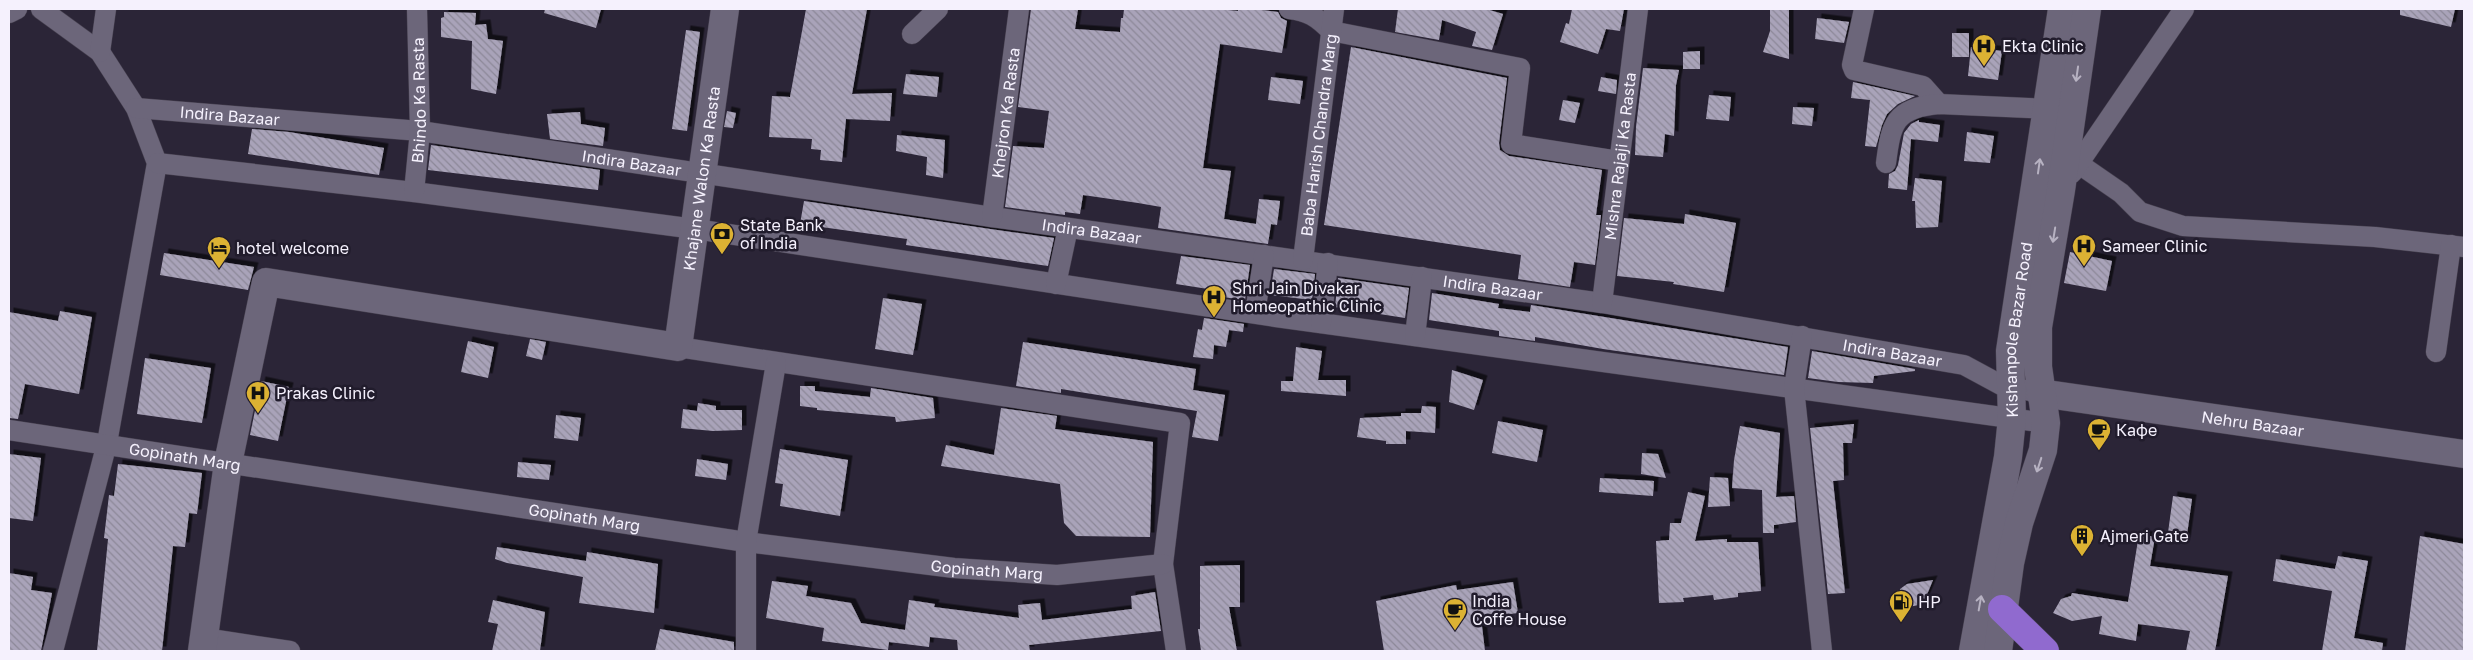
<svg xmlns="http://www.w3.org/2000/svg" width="2473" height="660" viewBox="0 0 2473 660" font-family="'Golos Text',sans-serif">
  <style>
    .building { fill: url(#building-back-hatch); filter: url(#shadow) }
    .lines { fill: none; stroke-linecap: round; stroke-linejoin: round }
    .street-casing { stroke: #46404f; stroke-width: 21 }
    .secondary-casing { stroke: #46404f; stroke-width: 29 }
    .highway-casing { stroke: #46404f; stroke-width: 29 }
    .street { stroke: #6c667a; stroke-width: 20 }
    .secondary { stroke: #6c667a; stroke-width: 28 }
    .highway { stroke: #906acf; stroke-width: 28 }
    .oneway { stroke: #b7b2c2 }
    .labels { text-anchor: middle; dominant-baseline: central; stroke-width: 5; stroke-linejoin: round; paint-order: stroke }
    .poi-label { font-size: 16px; fill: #f5f1fd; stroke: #211c2c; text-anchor: start }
    .street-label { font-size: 16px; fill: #f5f1fd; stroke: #211c2c }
  </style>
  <defs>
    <pattern id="building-back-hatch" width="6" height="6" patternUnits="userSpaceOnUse" patternTransform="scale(1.25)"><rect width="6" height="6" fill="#a9a3b9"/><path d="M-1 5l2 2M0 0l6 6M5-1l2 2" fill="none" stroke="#8c8898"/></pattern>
    <filter id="shadow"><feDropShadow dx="4.5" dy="-4.5" stdDeviation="0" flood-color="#0009"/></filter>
  </defs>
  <rect width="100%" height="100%" fill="#2b2537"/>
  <path class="building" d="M545 9H601L596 28 544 13Z
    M806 9H867L852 94 892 93 890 121 846 119 842 162 820 160 821 150 811 149 812 139 769 137 772 96 790 97Z
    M1031 9H1078L1075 29 1120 32 1121 18H1123L1124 9H1217L1238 11V9H1253L1278 12 1281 18 1287 21 1282 53 1220 44 1203 168 1231 171 1224 219 1256 224 1259 199 1280 201 1277 225 1271 224 1268 244 1158 228 1161 207 1138 203 1083 195 1080 214 1065 212V215L1005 207 1013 146 1044 148 1049 111 1018 107Z
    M1398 9H1486L1503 14 1492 50 1472 46 1476 32 1442 20 1439 40 1395 32Z
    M1572 9H1624L1620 31 1606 29 1598 54 1560 42 1566 23 1569 24Z
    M1770 9H1789V59L1763 52 1770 31Z
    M2400 9H2455L2451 27 2400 15Z
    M444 12 476 13 475 25 486 24 488 39 503 41 496 94 471 89 472 41 441 37V18L444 17Z
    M1817 18 1849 22 1844 43 1815 39Z
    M686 30 700 32 687 131 672 129Z
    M1952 33H1969V57H1952Z
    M1351 47 1507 78 1499 143 1500 150 1509 156 1602 170 1596 215H1601L1595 265 1574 262 1570 287 1518 279 1521 255 1324 225Z
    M1971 47 2002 51 1998 80 1968 76Z
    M1700 51V69H1683V52Z
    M1643 68 1679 70 1676 85 1674 136 1665 134 1663 157 1635 155 1636 127Z
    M906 74 939 77 937 97 903 94Z
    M1271 77 1303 81 1300 104 1268 100Z
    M1601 77 1617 80 1616 94 1598 91Z
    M1853 82 1915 96 1898 104 1887 114 1882 125 1876 147 1865 146 1870 100 1851 98Z
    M1709 95 1731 97 1729 121 1706 119Z
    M1563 100 1580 103 1575 123 1559 120Z
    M1793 107 1814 108 1812 126 1792 124Z
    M727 111 736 113 733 128 724 127Z
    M580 112 581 124 605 128 603 146 550 139 547 114Z
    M1919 120V122L1940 125 1938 142 1911 139 1907 190 1888 188 1889 174 1895 171 1898 165 1904 133 1911 124Z
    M252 129 289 132 384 148 379 175 248 154Z
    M1967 132 1994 136 1990 163 1964 161Z
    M897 135 945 140 943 178 926 175 927 157 896 151Z
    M431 145 600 170 598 190 428 170Z
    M1915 178 1942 181 1938 227 1916 228 1915 201H1912Z
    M804 201 990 229 1054 238 1048 266 906 245 907 239 800 224Z
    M1685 214 1736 223 1724 292 1673 284 1674 282 1617 276 1624 218 1684 224Z
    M2070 252 2112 261 2106 291 2064 283Z
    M164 253 254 267 248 290 160 275Z
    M1181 256 1250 265 1245 300 1207 295 1208 289 1176 284Z
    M1274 269 1315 274 1312 300 1270 295Z
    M1338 278 1409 288 1405 318 1335 307Z
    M1432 293 1499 304 1498 308 1530 312 1531 305 1788 347 1784 375 1603 349 1535 337V341L1499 336V331L1429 320Z
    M883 298 922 304 913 355 875 349Z
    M60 311 92 317 79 394 25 384 18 419 9 418V312L58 321Z
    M1204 318 1244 324 1243 332 1229 330 1226 347 1214 345 1213 359 1193 357 1198 329 1202 330Z
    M530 339 546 342 542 360 526 356Z
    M468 341 494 347 488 378 461 372Z
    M1023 342 1196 369 1193 390 1225 395 1218 441 1192 437 1197 411 1061 389V393L1016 386Z
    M1296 347 1322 351 1318 380H1346V396L1281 391V381H1293Z
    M1812 351 1915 369V371L1874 376 1873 383 1838 382 1808 378Z
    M145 358 211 368 202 423 137 414Z
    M1452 370 1483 380 1474 410 1449 402Z
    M261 381 289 387 278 441 250 435Z
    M800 386H815V391L870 397 871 388 933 398 935 418 896 422 895 417 817 410V408L800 406Z
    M698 403 716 406V410H742V430L713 431 681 428 683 409 697 411Z
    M1422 406 1436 407 1435 433 1406 431V444H1386V441L1357 437 1360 418 1401 416V413H1421Z
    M1001 408 1057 416 1055 429 1153 442 1150 537 1076 536 1064 523 1060 484 941 466 946 445 994 455Z
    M556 415 581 418 578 441 554 438Z
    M1498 421 1543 430 1537 462 1492 453Z
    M1854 424 1852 443H1843L1844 480 1833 481 1845 593 1828 594 1810 428Z
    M1740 426 1780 433 1776 497 1794 496 1796 522 1774 525V533H1763L1762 490 1732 488 1734 460Z
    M780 449 848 460 840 516 780 506 783 484 775 483Z
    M1642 453 1658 454 1666 478 1641 474Z
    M9 454 41 458 33 521 9 518Z
    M697 459 728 464 726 480 695 476Z
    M518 462 551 465 549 480 517 477Z
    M118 464 202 473 197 514 189 513 185 547 173 546 162 651H97L108 539 104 538 109 495 114 496Z
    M1710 477 1728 478 1730 506 1708 507Z
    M1600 478 1654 481 1653 496 1599 492Z
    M1688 492 1705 496 1695 541 1727 539V542H1758L1761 591 1738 593V597L1714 600 1713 595 1683 598 1684 602 1659 603 1656 541 1669 540 1670 523H1681Z
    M2173 496 2192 499 2186 542 2167 540Z
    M2139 534 2155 537 2150 566 2228 576 2215 651H2186L2190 631 2138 624 2136 641 2099 634 2102 616 2072 621 2053 613 2061 599 2071 596 2072 593 2128 602Z
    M2420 536 2464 544V651H2405Z
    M497 547 586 561 587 552 658 564 654 613 579 603 583 577 507 563 495 559Z
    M2338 556 2368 561 2354 638 2383 643 2382 651H2322L2332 591 2273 581 2276 559 2335 569Z
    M1240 565V607H1229L1237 651H1201L1198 629H1200V566Z
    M9 573 33 577 31 590 52 593 41 651H9Z
    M1933 580 1923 604 1909 607 1903 605 1899 598 1900 589 1907 584Z
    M772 581 808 586 806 596 851 603 861 623 905 630 909 600 935 604 934 607 1019 618 1018 605 1040 603 1042 620 1132 609 1131 596 1155 592 1161 631 1029 645 1030 651H958L957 640 930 637 929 647 889 642 888 650 822 641 824 628 766 618Z
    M1513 582 1518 613 1481 618 1485 651H1384L1376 601 1456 585 1457 590Z
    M493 600 545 612 540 651H492L498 624 488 622Z
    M660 629 734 642V651H655Z"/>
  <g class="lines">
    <g class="street-casing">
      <g id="street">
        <path d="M41 9 100 52 136 108 157 163 107 443 53 651"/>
        <path d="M1289 9C1308 11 1317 17 1331 31L1520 68 1511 144 1619 161"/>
        <path d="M1864 9 1852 65 1854 70 1923 86 1939 104"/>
        <path d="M9 13 17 9"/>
        <path d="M912 34 938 9"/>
        <path d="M100 52 106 9"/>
        <path id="s1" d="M136 108 420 131 992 217 1602 303 1964 365 2001 385 2040 393"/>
        <path d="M157 163 414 192 695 229 1276 317 2046 423"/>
        <path d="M1886 163C1891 124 1894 108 1939 104L2048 109"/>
        <path d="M2079 164 2121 193 2140 212 2183 226 2375 237 2464 247"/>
        <path d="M2072 173 2184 9"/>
        <path id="s2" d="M414 192 420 131 417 9"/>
        <path id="s3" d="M992 217 1019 9"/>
        <path id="s4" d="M1303 260 1334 9"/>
        <path d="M1056 284 1068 228"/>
        <path id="s5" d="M1602 303 1638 9"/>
        <path d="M1255 313 1264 255"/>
        <path d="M1321 323 1328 263"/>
        <path d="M1415 336 1422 277"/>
        <path d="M1802 336 1794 388 1822 651"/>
        <path d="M678 347 1180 423 1163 564 1176 651"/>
        <path d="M2436 352 2451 245"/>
        <path id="s6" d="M9 430 746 542 954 568 1057 575 1163 564"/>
        <path d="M204 638 290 651"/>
        <path d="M746 651V542L776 363"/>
      </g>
    </g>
    <g class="secondary-casing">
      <g id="secondary">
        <path id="s7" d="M2040 393 2464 454"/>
        <path id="s8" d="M202 651 228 463 266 282 678 347 725 9"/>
        <path id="s9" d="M1973 651 2008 457 2012 418 2010 351 2062 9"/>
        <path d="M1998 651 2010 563 2019 523 2043 450 2046 423 2038 367V327L2061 190 2087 9"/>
      </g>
    </g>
    <g class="highway-casing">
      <path id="highway" d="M2002 609 2045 651"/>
    </g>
    <use href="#street" class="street"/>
    <use href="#secondary" class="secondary"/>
    <use href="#highway" class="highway"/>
  </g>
  <defs><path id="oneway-shaft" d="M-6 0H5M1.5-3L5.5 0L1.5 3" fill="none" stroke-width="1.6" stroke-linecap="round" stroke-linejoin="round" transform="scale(1.25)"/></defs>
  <g class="oneway">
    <use href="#oneway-shaft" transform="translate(2077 74) rotate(98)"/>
    <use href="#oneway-shaft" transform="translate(2039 166) rotate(-82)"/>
    <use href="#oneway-shaft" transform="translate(2054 235) rotate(99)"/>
    <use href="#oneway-shaft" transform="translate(2039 465) rotate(108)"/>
    <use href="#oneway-shaft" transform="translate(1980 603) rotate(-80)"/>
  </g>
  <defs>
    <g id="hospital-pin" transform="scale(1.25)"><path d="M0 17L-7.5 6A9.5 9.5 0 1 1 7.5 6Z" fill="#dcb233" stroke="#211c2c"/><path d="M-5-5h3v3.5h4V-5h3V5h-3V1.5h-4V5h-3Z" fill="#111"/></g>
    <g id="bank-pin" transform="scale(1.25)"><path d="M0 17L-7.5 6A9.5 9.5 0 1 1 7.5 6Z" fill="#dcb233" stroke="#211c2c"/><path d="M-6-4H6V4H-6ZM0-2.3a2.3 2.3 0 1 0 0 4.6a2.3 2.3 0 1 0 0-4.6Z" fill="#111"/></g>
    <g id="hotel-pin" transform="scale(1.25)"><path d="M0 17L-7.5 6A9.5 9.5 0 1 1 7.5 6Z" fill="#dcb233" stroke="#211c2c"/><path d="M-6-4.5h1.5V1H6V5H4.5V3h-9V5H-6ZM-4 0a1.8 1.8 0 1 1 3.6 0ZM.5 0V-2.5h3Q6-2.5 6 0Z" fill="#111"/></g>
    <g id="cafe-pin" transform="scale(1.25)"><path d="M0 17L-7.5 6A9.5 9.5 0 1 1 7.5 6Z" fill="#dcb233" stroke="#211c2c"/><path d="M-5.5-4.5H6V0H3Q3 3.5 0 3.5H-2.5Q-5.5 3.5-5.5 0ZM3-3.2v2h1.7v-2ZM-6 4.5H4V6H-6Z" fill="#111"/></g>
    <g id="building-pin" transform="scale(1.25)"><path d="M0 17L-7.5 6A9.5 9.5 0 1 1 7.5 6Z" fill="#dcb233" stroke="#211c2c"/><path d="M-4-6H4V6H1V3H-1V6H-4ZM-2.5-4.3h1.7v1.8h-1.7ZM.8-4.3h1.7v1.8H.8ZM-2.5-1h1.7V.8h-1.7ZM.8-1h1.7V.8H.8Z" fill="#111"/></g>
    <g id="fuel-pin" transform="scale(1.25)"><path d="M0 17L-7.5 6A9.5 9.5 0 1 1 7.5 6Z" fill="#dcb233" stroke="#211c2c"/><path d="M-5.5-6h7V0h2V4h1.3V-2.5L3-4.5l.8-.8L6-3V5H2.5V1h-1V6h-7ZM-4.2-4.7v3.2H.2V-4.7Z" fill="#111"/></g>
  </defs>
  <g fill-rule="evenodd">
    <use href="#hospital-pin" x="1984" y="46"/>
    <use href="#bank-pin" x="722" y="234"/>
    <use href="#hospital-pin" x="2084" y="246"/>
    <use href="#hotel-pin" x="219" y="248"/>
    <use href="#hospital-pin" x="1214" y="297"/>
    <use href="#hospital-pin" x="258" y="393"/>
    <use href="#cafe-pin" x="2099" y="430"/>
    <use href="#building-pin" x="2082" y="536"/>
    <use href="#fuel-pin" x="1901" y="602"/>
    <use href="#cafe-pin" x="1455" y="610"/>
  </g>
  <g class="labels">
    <g class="poi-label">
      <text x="2002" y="46">Ekta Clinic</text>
      <text x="740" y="225">State Bank<tspan x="740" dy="18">of India</tspan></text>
      <text x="2102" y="246">Sameer Clinic</text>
      <text x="236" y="248">hotel welcome</text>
      <text x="1232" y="288">Shri Jain Divakar<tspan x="1232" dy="18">Homeopathic Clinic</tspan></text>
      <text x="276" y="393">Prakas Clinic</text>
      <text x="2116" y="430">Кафе</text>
      <text x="2100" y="536">Ajmeri Gate</text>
      <text x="1472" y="601">India<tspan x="1472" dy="18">Coffe House</tspan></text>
      <text x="1918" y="602">HP</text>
    </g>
    <g class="street-label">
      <text stroke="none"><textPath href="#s2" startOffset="92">Bhindo Ka Rasta</textPath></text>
      <text stroke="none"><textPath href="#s3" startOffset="105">Khejron Ka Rasta</textPath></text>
      <text stroke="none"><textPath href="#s1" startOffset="94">Indira Bazaar</textPath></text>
      <text stroke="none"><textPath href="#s4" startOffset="126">Baba Harish Chandra Marg</textPath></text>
      <text stroke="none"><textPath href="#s5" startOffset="148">Mishra Rajaji Ka Rasta</textPath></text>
      <text stroke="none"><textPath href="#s1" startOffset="499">Indira Bazaar</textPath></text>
      <text stroke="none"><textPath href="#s8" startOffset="962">Khajane Walon Ka Rasta</textPath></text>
      <text stroke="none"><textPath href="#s1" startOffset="964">Indira Bazaar</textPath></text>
      <text stroke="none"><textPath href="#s1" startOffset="1369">Indira Bazaar</textPath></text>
      <text stroke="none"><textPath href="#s9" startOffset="325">Kishanpole Bazar Road</textPath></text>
      <text stroke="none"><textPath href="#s1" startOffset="1774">Indira Bazaar</textPath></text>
      <text stroke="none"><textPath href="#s7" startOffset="215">Nehru Bazaar</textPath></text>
      <text stroke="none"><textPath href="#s6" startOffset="178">Gopinath Marg</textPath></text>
      <text stroke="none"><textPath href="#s6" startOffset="582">Gopinath Marg</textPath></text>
      <text stroke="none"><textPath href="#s6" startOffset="988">Gopinath Marg</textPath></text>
    </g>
  </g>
  <rect width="2473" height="660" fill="none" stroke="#f5f1fd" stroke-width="20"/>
</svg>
